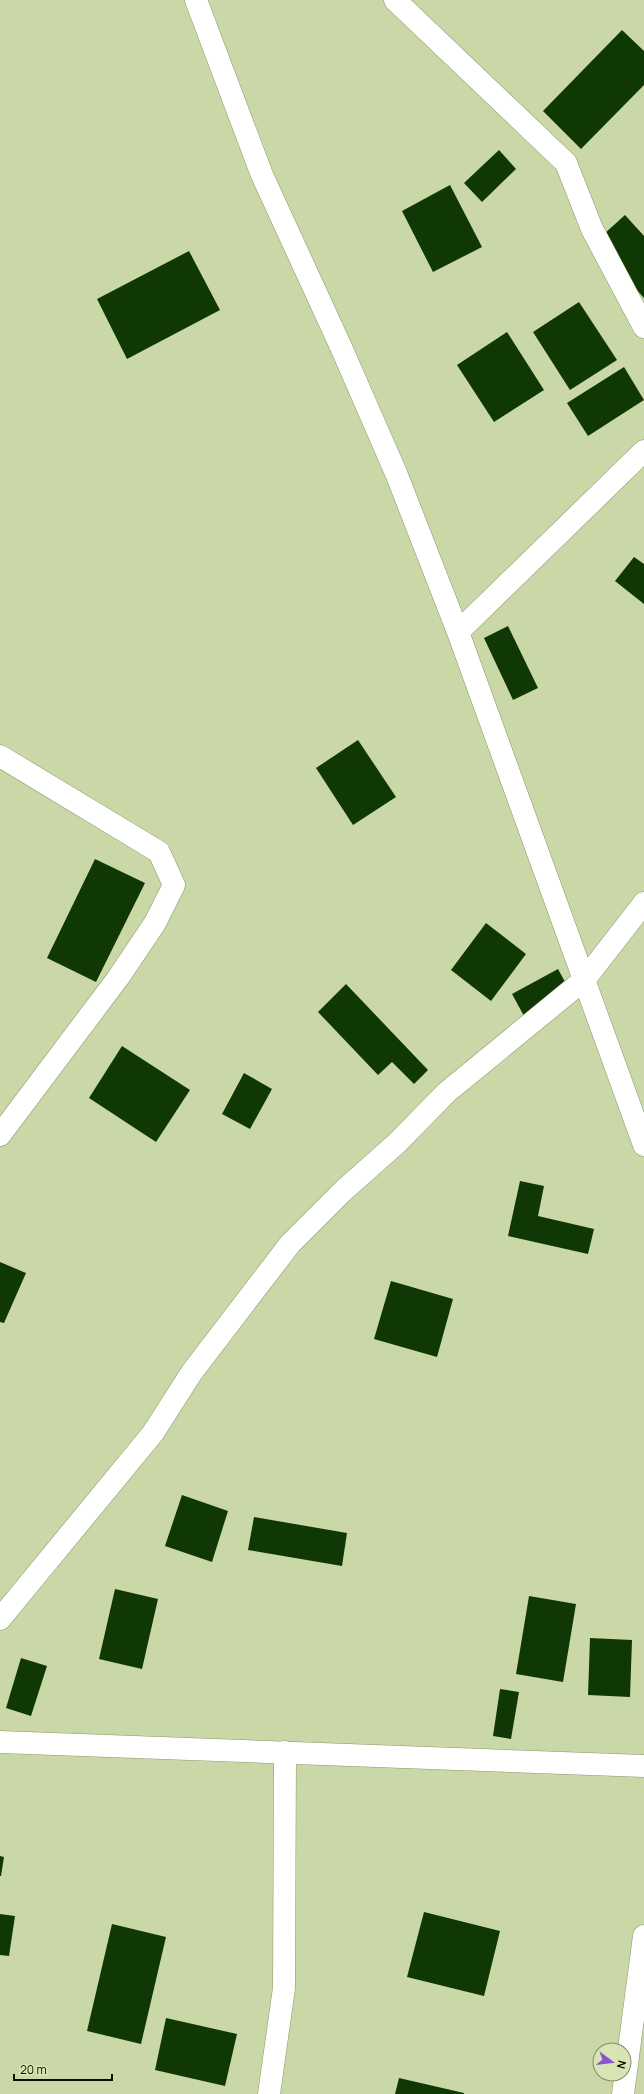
<svg xmlns="http://www.w3.org/2000/svg" width="644" height="2094" viewBox="0 0 644 2094" font-family="Manrope,sans-serif">
  <style>
    .building { fill: #0f3805 }
    .lines { fill: none; stroke-linecap: round; stroke-linejoin: round }
    .minor-casing { stroke: #8b9769; stroke-width: 23 }
    .minor { stroke: #fff; stroke-width: 22 }
  </style>
  <rect width="100%" height="100%" fill="#cad7a6"/>
  <path class="building" d="M622 30 644 51V85L581 149 543 111Z
    M499 150 516 169 482 202 464 183Z
    M450 185 482 247 433 272 402 211Z
    M625 215 644 236V298L594 243Z
    M189 251 220 310 127 359 97 299Z
    M579 302 617 360 570 390 533 332Z
    M507 332 544 390 494 422 457 365Z
    M624 367 644 400 588 436 567 403Z
    M634 557 644 564V604L615 581Z
    M508 626 538 688 513 700 484 638Z
    M358 740 396 797 353 825 316 768Z
    M95 859 145 883 96 982 47 958Z
    M486 923 526 954 491 1001 451 970Z
    M558 969 570 991 524 1016 512 994Z
    M346 984 428 1070 414 1084 392 1062 378 1075 318 1012Z
    M122 1046 190 1090 156 1142 89 1098Z
    M244 1073 272 1089 250 1129 222 1114Z
    M520 1181 544 1186 538 1216 594 1229 588 1254 508 1236Z
    M0 1262 26 1273 4 1323 0 1322Z
    M391 1281 453 1299 437 1357 374 1339Z
    M182 1495 228 1511 212 1562 165 1546Z
    M254 1517 347 1533 342 1566 248 1550Z
    M115 1589 158 1599 142 1669 99 1659Z
    M529 1596 576 1604 563 1682 516 1674Z
    M590 1638 632 1640 630 1697 588 1695Z
    M21 1658 47 1666 31 1716 6 1708Z
    M500 1689 519 1692 511 1739 493 1736Z
    M0 1856 4 1857 1 1876H0Z
    M424 1912 500 1931 484 1996 407 1977Z
    M0 1914 15 1916 9 1956 0 1955Z
    M112 1924 166 1937 141 2044 87 2031Z
    M166 2018 237 2034 225 2086 155 2070Z
    M399 2078 464 2093V2094H395Z"/>
  <g class="lines">
    <g class="minor-casing">
      <path id="minor" d="M196 0 262 175 341 347 396 473 458 632 644 1145
        M395 0 566 163 592 229 644 327
        M458 632 644 451
        M0 756 159 852 174 885 155 923 118 978 0 1135
        M0 1619 153 1433 192 1372 290 1244 343 1191 397 1143 447 1092 585 979 644 903
        M0 1742 644 1766
        M269 2094 284 1988 285 1752
        M623 2094 644 1936"/>
    </g>
    <use href="#minor" class="minor"/>
  </g>
  <g transform="translate(612 2062) rotate(105)"><circle r="19" fill="#d7e4b3" stroke="#858e6c"/>
  <path d="M0-3L7 15L0 10L-7 15Z" fill="#8855ce"/>
  <text y="-6" font-size="11" font-weight="bold" text-anchor="middle" fill="#0a0d01">N</text>
  </g>
  <path d="M14 2074v6h98v-6" fill="none" stroke="#0a0d01" stroke-width="2"/>
  <text x="20" y="2074" font-size="12" fill="#0a0d01" stroke="#d7e4b3" stroke-width="3" paint-order="stroke">20 m</text>
</svg>
